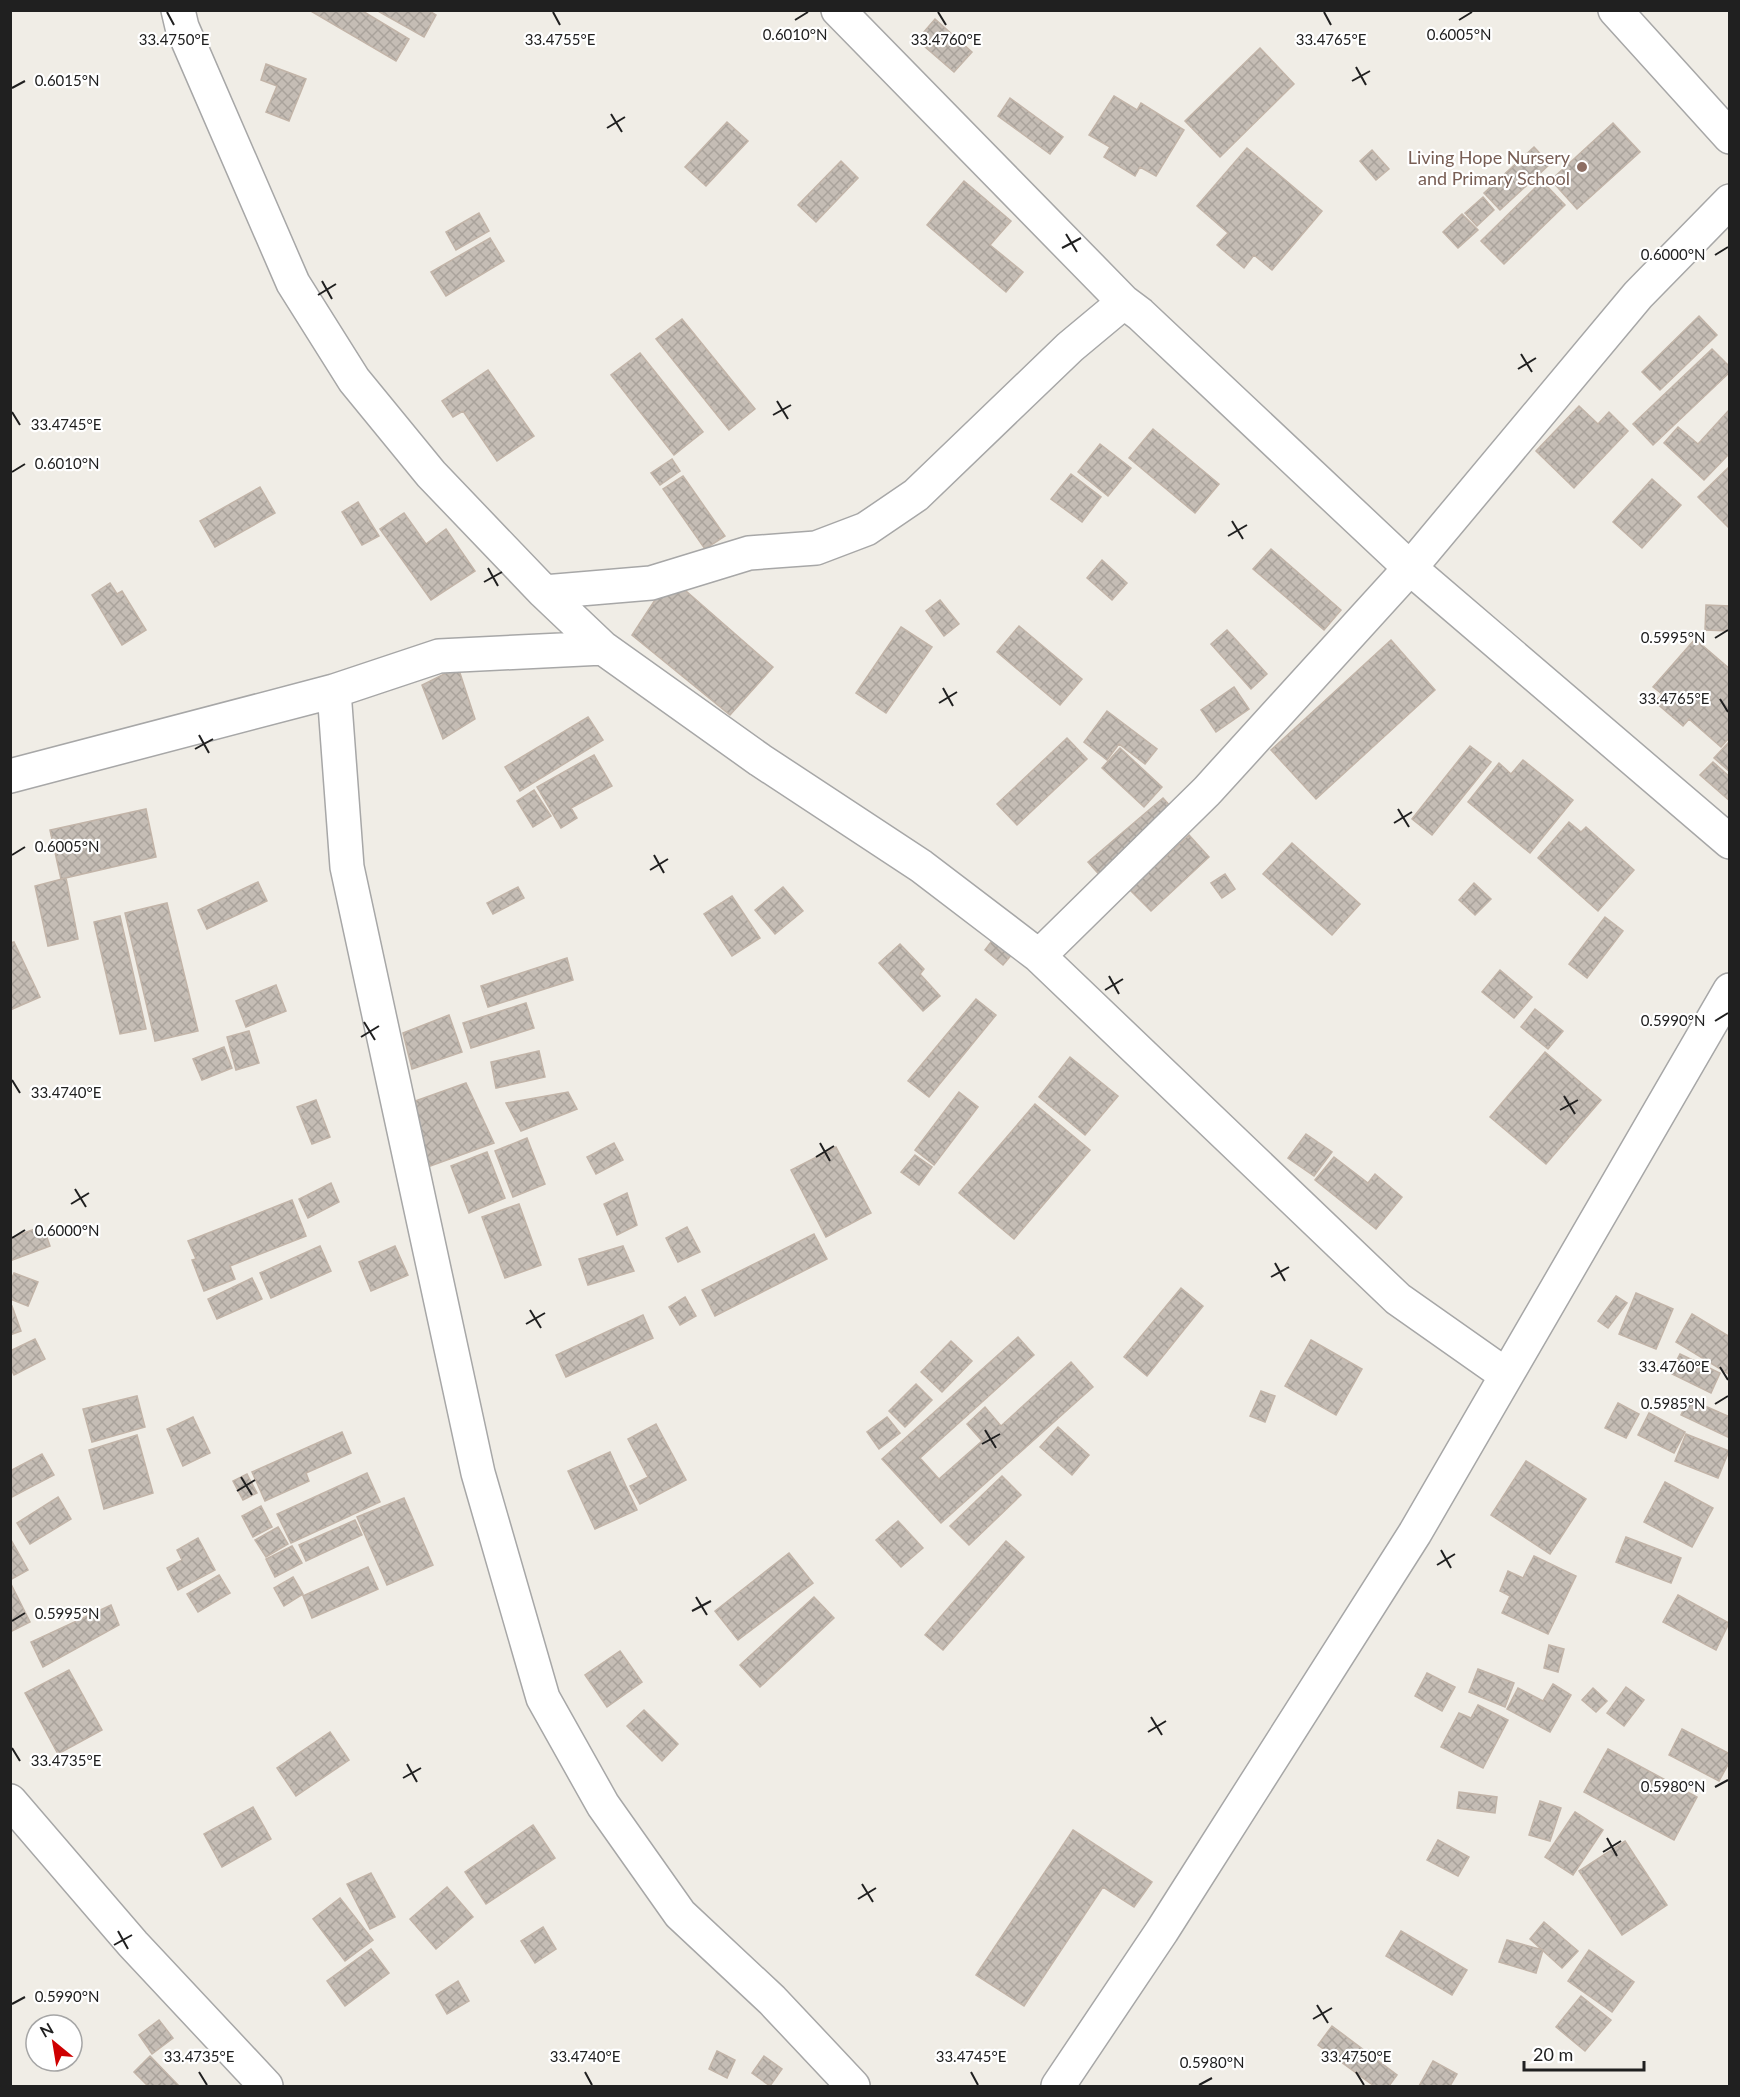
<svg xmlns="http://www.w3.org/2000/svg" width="1740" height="2097" viewBox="0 0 1740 2097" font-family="Lato,sans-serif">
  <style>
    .building { fill: url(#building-cross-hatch); stroke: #c2b4a8; stroke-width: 1.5 }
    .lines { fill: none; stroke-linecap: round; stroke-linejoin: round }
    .minor-casing { stroke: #a7a7a7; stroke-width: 36 }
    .tertiary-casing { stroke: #a7a7a7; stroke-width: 36 }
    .minor { stroke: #fff; stroke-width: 33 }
    .tertiary { stroke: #fff; stroke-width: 33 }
    .ticks { fill: none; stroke: #202020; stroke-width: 2 }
    .education-dot { fill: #8d6e63; stroke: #fff; stroke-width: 2 }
    .labels { text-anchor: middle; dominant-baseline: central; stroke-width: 4.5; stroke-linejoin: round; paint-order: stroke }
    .education-label { font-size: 18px; fill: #785e54; stroke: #fff; text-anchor: end }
    .ticks-label { font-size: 15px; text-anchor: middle; fill: #202020; stroke: #fff; stroke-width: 4.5; stroke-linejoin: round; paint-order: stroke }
  </style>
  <defs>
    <pattern id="building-cross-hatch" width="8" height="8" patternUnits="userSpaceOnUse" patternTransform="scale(1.5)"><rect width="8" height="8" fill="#c5bdb5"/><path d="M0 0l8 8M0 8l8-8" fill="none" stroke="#a9a29b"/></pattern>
  </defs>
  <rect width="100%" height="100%" fill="#f0ede6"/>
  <path class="building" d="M309 10H361L409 39 396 61Z
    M376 10H428L436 15 424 37Z
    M935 19 972 52 954 72 917 40Z
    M1260 48 1294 84 1220 157 1185 121Z
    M266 64 306 79 289 121 266 112 277 86 261 80Z
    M1114 96 1137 110 1141 103 1184 130 1156 176 1140 167 1135 176 1104 157 1110 147 1089 135Z
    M1010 98 1063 137 1050 154 998 116Z
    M727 122 748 141 706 186 685 167Z
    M1613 123 1640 152 1577 209 1551 180Z
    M1534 147 1550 164 1500 210 1484 193Z
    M1247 148 1322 211 1272 270 1254 255 1244 268 1217 245 1228 233 1197 206Z
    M1372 150 1389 169 1376 180 1360 161Z
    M841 161 858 178 816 222 798 205Z
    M964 181 1011 221 990 245 1023 272 1006 292 927 225Z
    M1542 181 1565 205 1504 264 1481 241Z
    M1483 197 1494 210 1477 226 1465 213Z
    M479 213 489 231 456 250 446 232Z
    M1462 214 1478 230 1458 248 1443 232Z
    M490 238 504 261 446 296 431 272Z
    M1699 316 1717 335 1660 390 1642 372Z
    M682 319 755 409 729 430 656 339Z
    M1712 349 1730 367V372L1653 445 1633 424Z
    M640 353 703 432 674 455 611 375Z
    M488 370 534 436 497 461 463 411 453 417 442 401Z
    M1579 406 1598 424 1609 412 1628 431 1574 488 1536 451Z
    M1730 409V453L1704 480 1664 443 1678 427 1698 444Z
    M1153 429 1219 484 1195 513 1129 458Z
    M1100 444 1131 468 1108 496 1078 472Z
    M672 459 680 471 660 485 651 473Z
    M1730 466V529L1698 497Z
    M1071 474 1101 497 1082 522 1051 499Z
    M683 476 725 536 705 549 663 489Z
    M1652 479 1681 505 1642 548 1613 522Z
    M260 487 275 513 215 547 200 521Z
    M358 502 379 536 362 545 342 512Z
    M404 513 426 544 446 529 475 571 431 600 380 529Z
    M1271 549 1341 610 1324 630 1253 569Z
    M1102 560 1127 583 1112 600 1087 578Z
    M670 577 773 667 730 715 632 635Z
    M110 583 117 594 122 591 146 630 122 645 92 595Z
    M940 600 959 624 944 636 926 611Z
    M1706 605 1730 606 1729 631 1705 630Z
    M1019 626 1082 679 1060 705 997 652Z
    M901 627 932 647 886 713 856 693Z
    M1227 630 1267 674 1251 689 1211 644Z
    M1695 639 1730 669V737L1721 747 1689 719 1683 726 1655 702 1662 694 1653 687Z
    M1391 640 1435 690 1316 799 1271 750Z
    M458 667 475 719 443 739 422 685Z
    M1234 687 1249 709 1216 732 1201 710Z
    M1107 711 1157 749 1145 764 1119 744 1107 760 1084 742Z
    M588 717 603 740 520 791 505 767Z
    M1067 738 1087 759 1017 825 997 804Z
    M1730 741V772L1714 758Z
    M1470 746 1491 762 1432 835 1412 819Z
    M1120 748 1162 787 1144 807 1102 768Z
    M594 755 612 786 571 808 577 818 561 828 537 787Z
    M1523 760 1573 800 1530 853 1468 802 1499 763 1511 774Z
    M1713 762 1730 777V801L1700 775Z
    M534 790 551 816 533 827 517 801Z
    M1163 798 1179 816 1104 880 1088 862Z
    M146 809 156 857 61 879 50 830Z
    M1569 822 1581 832 1586 827 1634 870 1598 911 1538 858Z
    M1189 835 1209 857 1151 911 1130 890Z
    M1292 843 1360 904 1332 935 1263 874Z
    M1225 874 1235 889 1222 898 1211 883Z
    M66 878 78 939 48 946 35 886Z
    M258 882 267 901 207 929 198 910Z
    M1474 883 1491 899 1475 915 1459 900Z
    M518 887 524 898 493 914 487 903Z
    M783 887 803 911 775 934 755 910Z
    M732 896 760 938 732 956 704 914Z
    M167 903 198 1031 155 1041 125 913Z
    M120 916 146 1029 120 1034 94 922Z
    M1605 917 1623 931 1587 978 1569 964Z
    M994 938 1013 953 1003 965 985 950Z
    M14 942 40 997 10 1010V943Z
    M900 944 924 969 920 974 940 996 923 1011 879 963Z
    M567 958 573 980 488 1007 481 986Z
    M1500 970 1532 997 1514 1018 1482 992Z
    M276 985 286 1011 246 1027 236 1001Z
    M976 999 996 1015 929 1097 908 1081Z
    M526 1003 534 1028 471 1048 463 1023Z
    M1535 1009 1563 1031 1548 1049 1521 1027Z
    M449 1015 462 1052 412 1069 403 1033Z
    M249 1031 259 1063 236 1070 227 1037Z
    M224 1047 232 1068 202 1080 193 1059Z
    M539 1051 545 1077 496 1088 491 1062Z
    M1545 1052 1601 1100 1546 1164 1490 1117Z
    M1070 1057 1118 1096 1085 1135 1039 1097Z
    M466 1083 494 1143 422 1169 404 1105Z
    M568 1092 577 1109 521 1131 506 1103Z
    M959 1092 978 1107 934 1165 915 1150Z
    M316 1100 330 1137 312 1144 297 1107Z
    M1035 1104 1090 1150 1014 1239 959 1193Z
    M1306 1134 1332 1152 1314 1176 1288 1158Z
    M527 1138 545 1184 513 1197 495 1151Z
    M614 1143 623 1160 596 1174 587 1157Z
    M836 1147 871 1213 826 1237 791 1170Z
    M487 1152 505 1198 469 1213 451 1166Z
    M915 1155 932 1167 919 1185 901 1172Z
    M1334 1157 1368 1183 1375 1174 1402 1197 1376 1229 1315 1180Z
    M331 1183 339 1202 308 1218 299 1199Z
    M627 1193 637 1225 617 1235 604 1204Z
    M292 1200 306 1236 230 1266 235 1279 204 1291 192 1260 196 1259 188 1241Z
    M519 1204 541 1265 505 1278 482 1217Z
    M43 1226 50 1246 10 1261V1238Z
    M687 1227 700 1252 678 1262 666 1238Z
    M814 1234 827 1259 715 1316 702 1290Z
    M320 1246 331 1271 271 1298 260 1273Z
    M395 1246 408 1275 371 1291 359 1262Z
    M623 1246 634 1271 588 1285 579 1259Z
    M14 1273 38 1282 28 1306 10 1299V1283Z
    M252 1278 262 1299 217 1319 208 1299Z
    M1181 1288 1203 1306 1147 1376 1124 1357Z
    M1636 1293 1673 1309 1656 1349 1619 1334Z
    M1616 1296 1627 1303 1608 1328 1598 1321Z
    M685 1297 696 1316 680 1325 669 1307Z
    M12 1306 21 1331 10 1335V1307Z
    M1692 1314 1730 1337V1375L1676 1342Z
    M643 1315 653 1338 566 1377 556 1355Z
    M1018 1337 1034 1355 920 1458 939 1479 982 1441 967 1424 985 1407 1001 1426 1071 1362 1093 1387 941 1523 882 1459Z
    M35 1339 45 1359 14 1375 10 1367V1351Z
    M1311 1340 1362 1369 1336 1415 1285 1386Z
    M951 1341 972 1361 942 1392 921 1372Z
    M1680 1354 1720 1373 1711 1393 1670 1373Z
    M916 1384 932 1400 905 1427 889 1411Z
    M1261 1391 1275 1396 1265 1422 1250 1416Z
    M137 1396 145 1427 92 1442 83 1409Z
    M1689 1399 1730 1417V1438L1681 1415Z
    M1618 1403 1639 1414 1626 1438 1605 1428Z
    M1649 1413 1685 1432 1674 1453 1638 1435Z
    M193 1417 210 1453 183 1466 167 1429Z
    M887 1417 900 1433 879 1449 867 1432Z
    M656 1424 686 1480 640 1504 630 1486 648 1477 628 1439Z
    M1058 1427 1089 1455 1072 1475 1040 1447Z
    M342 1432 351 1453 306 1473 309 1481 265 1501 252 1472Z
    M1686 1434 1729 1451 1718 1478 1675 1461Z
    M137 1435 153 1493 104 1509 89 1450Z
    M610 1452 637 1510 595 1529 568 1471Z
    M42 1454 54 1475 10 1498V1471Z
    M1526 1461 1586 1499 1550 1554 1491 1515Z
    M367 1473 380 1502 291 1543 277 1514Z
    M247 1474 257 1493 243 1500 233 1481Z
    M1002 1476 1021 1495 969 1545 950 1526Z
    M1665 1482 1713 1508 1692 1547 1644 1522Z
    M58 1497 71 1519 30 1544 17 1523Z
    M404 1498 433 1565 387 1585 357 1517Z
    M261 1506 272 1527 253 1537 242 1516Z
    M355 1520 362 1535 306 1561 299 1545Z
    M898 1521 923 1548 901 1567 876 1540Z
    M278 1527 288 1544 266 1557 255 1540Z
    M1626 1537 1681 1558 1671 1583 1616 1562Z
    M10 1538 28 1570 10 1580Z
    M198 1538 215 1570 178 1590 167 1568 182 1560 177 1550Z
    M1006 1541 1024 1557 943 1650 925 1635Z
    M292 1546 302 1563 275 1577 266 1559Z
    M789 1553 813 1583 738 1640 715 1611Z
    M1534 1556 1576 1576 1548 1634 1502 1613 1510 1596 1500 1591 1508 1571 1523 1578Z
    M368 1567 378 1589 312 1618 303 1596Z
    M219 1575 230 1593 198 1612 187 1594Z
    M293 1577 303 1594 284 1606 274 1588Z
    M11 1584 30 1622 10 1632V1584Z
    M1678 1595 1729 1623 1716 1650 1663 1622Z
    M814 1597 834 1618 760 1687 740 1665Z
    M111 1605 119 1625 43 1667 31 1642Z
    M1549 1645 1564 1649 1558 1672 1544 1668Z
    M620 1651 642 1682 607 1707 585 1675Z
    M1478 1669 1514 1683 1505 1707 1469 1692Z
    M69 1670 102 1730 58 1754 25 1693Z
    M1427 1673 1455 1687 1442 1711 1415 1696Z
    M1553 1684 1571 1695 1550 1732 1507 1709 1518 1688 1543 1701Z
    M1626 1687 1644 1700 1624 1726 1607 1713Z
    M1593 1688 1607 1701 1596 1712 1582 1700Z
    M1478 1705 1508 1720 1483 1768 1441 1747 1459 1713 1471 1718Z
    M644 1710 678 1744 662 1761 627 1726Z
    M1682 1729 1730 1754V1761L1719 1781 1669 1755Z
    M330 1732 349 1760 296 1796 277 1768Z
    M1608 1749 1697 1797 1674 1840 1584 1792Z
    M1459 1792 1497 1797 1495 1813 1457 1808Z
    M1540 1801 1561 1808 1550 1841 1529 1835Z
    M253 1807 271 1839 222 1867 204 1834Z
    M1575 1812 1603 1830 1573 1875 1545 1857Z
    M533 1825 555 1858 486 1904 465 1872Z
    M1073 1830 1152 1882 1134 1907 1103 1887 1024 2006 976 1975Z
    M1438 1840 1469 1857 1458 1876 1427 1860Z
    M1625 1841 1667 1905 1622 1935 1579 1871Z
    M371 1873 395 1917 370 1929 347 1884Z
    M447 1887 473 1917 436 1949 410 1919Z
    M340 1898 373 1940 345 1961 313 1919Z
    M1544 1922 1578 1951 1562 1968 1530 1939Z
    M543 1927 556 1949 535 1963 521 1941Z
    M1401 1931 1467 1970 1452 1995 1386 1956Z
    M1507 1940 1543 1950 1536 1973 1499 1962Z
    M371 1949 389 1973 345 2006 327 1981Z
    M1589 1950 1634 1982 1612 2012 1568 1981Z
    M458 1981 469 2001 447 2014 436 1995Z
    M1581 1996 1611 2020 1585 2051 1556 2027Z
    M159 2020 173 2038 152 2054 139 2035Z
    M1332 2026 1397 2075 1389 2086H1374L1318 2045Z
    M717 2051 735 2060 727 2078 709 2069Z
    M150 2056 179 2086H148L134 2072Z
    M764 2056 782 2069 770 2086 752 2073Z
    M1433 2061 1457 2074 1450 2086H1419Z"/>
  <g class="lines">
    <g class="minor-casing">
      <path id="minor" d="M178 10 182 27 293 283 354 380 431 474 544 592 603 648 760 760 921 866 1039 956 1398 1299 1506 1375
        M838 10 1124 302
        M544 592 651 583 749 553 816 548 866 529 916 495 1070 347 1124 302 1140 314 1410 568 1730 842
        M603 648 439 656 334 691 347 867 478 1473 543 1698 603 1805 680 1914 772 2000 853 2086
        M10 776 334 691
        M1039 956 1207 791 1410 568 1638 295 1730 201
        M10 1801 133 1944 266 2086
        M1058 2086 1162 1931 1415 1533 1730 990"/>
    </g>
    <g class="tertiary-casing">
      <path id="tertiary" d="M1615 10 1730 137"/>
    </g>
    <use href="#minor" class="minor"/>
    <use href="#tertiary" class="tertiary"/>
  </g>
  <path class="ticks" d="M167 12 174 25M553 12 560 25M938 12 946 25M1324 12 1331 25M795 20 808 12M1459 20 1472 12M1356 67 1366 85M1352 81 1370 71M12 88 25 81M611 114 622 132M607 128 625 117M1066 234 1077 252M1062 248 1081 238M1715 255 1728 247M322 281 332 299M318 295 336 284M1521 354 1532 372M1518 369 1536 358M777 401 788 419M12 412 20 425M773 415 791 405M12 472 25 464M1232 521 1243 539M1228 536 1247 525M488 568 498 586M484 582 502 572M1715 638 1728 630M943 688 953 706M1720 699 1728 712M939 703 957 692M199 735 209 753M195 749 213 739M1398 809 1409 827M1394 823 1412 812M12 855 25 847M654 855 664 873M650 870 668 859M1109 976 1119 994M1105 990 1123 979M1715 1021 1728 1013M364 1022 375 1040M361 1037 379 1026M12 1080 20 1093M1564 1096 1575 1114M1560 1110 1578 1100M820 1143 830 1161M816 1157 834 1146M75 1189 86 1207M71 1204 89 1193M12 1238 25 1230M1275 1263 1285 1281M1271 1277 1289 1267M530 1310 541 1328M526 1324 545 1313M1720 1367 1728 1380M1715 1404 1728 1396M985 1430 996 1448M982 1444 1000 1434M241 1477 252 1495M237 1491 255 1480M1441 1550 1451 1568M1437 1565 1455 1554M696 1597 707 1615M692 1611 711 1601M12 1621 25 1613M1151 1717 1162 1735M1148 1732 1166 1721M12 1748 20 1761M407 1764 417 1782M403 1778 421 1768M1715 1787 1728 1780M1607 1838 1617 1856M1603 1852 1621 1841M862 1884 873 1902M858 1899 876 1888M118 1931 128 1949M114 1945 132 1935M12 2004 25 1997M1317 2005 1328 2023M1313 2019 1332 2008M199 2072 207 2085M585 2072 592 2085M971 2072 978 2085M1356 2072 1364 2085M1199 2085 1212 2078"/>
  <circle class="education-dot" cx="1582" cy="167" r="6"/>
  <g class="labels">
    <g class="education-label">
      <text x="1570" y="157">Living Hope Nursery<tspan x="1570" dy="21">and Primary School</tspan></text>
    </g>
  </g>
  <g class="ticks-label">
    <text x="795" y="40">0.6010°N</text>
    <text x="1459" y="40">0.6005°N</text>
    <text x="174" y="45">33.4750°E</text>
    <text x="560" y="45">33.4755°E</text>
    <text x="946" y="45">33.4760°E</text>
    <text x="1331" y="45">33.4765°E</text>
    <text x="67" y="86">0.6015°N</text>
    <text x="1673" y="260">0.6000°N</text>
    <text x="66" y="430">33.4745°E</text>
    <text x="67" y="469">0.6010°N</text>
    <text x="1673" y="643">0.5995°N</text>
    <text x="1674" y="704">33.4765°E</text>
    <text x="67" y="852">0.6005°N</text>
    <text x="1673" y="1026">0.5990°N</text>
    <text x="66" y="1098">33.4740°E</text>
    <text x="67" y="1236">0.6000°N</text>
    <text x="1674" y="1372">33.4760°E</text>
    <text x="1673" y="1409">0.5985°N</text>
    <text x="67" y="1619">0.5995°N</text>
    <text x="66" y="1766">33.4735°E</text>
    <text x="1673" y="1792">0.5980°N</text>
    <text x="67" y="2002">0.5990°N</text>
    <text x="199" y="2062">33.4735°E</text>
    <text x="585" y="2062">33.4740°E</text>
    <text x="971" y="2062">33.4745°E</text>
    <text x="1356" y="2062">33.4750°E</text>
    <text x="1212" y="2068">0.5980°N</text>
  </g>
  <rect width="1740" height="2097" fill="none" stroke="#202020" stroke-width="24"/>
  <g transform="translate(54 2043) rotate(330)"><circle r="28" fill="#ffffff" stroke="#a6a6a6" stroke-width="1.5"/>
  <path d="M0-4.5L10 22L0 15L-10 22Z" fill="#cf0001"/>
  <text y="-9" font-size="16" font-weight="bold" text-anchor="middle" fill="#202020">N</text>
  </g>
  <path d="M1524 2061v9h120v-9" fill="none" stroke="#202020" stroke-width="3"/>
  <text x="1533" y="2061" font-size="18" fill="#202020" stroke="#ffffff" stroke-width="4.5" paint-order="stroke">20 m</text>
</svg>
